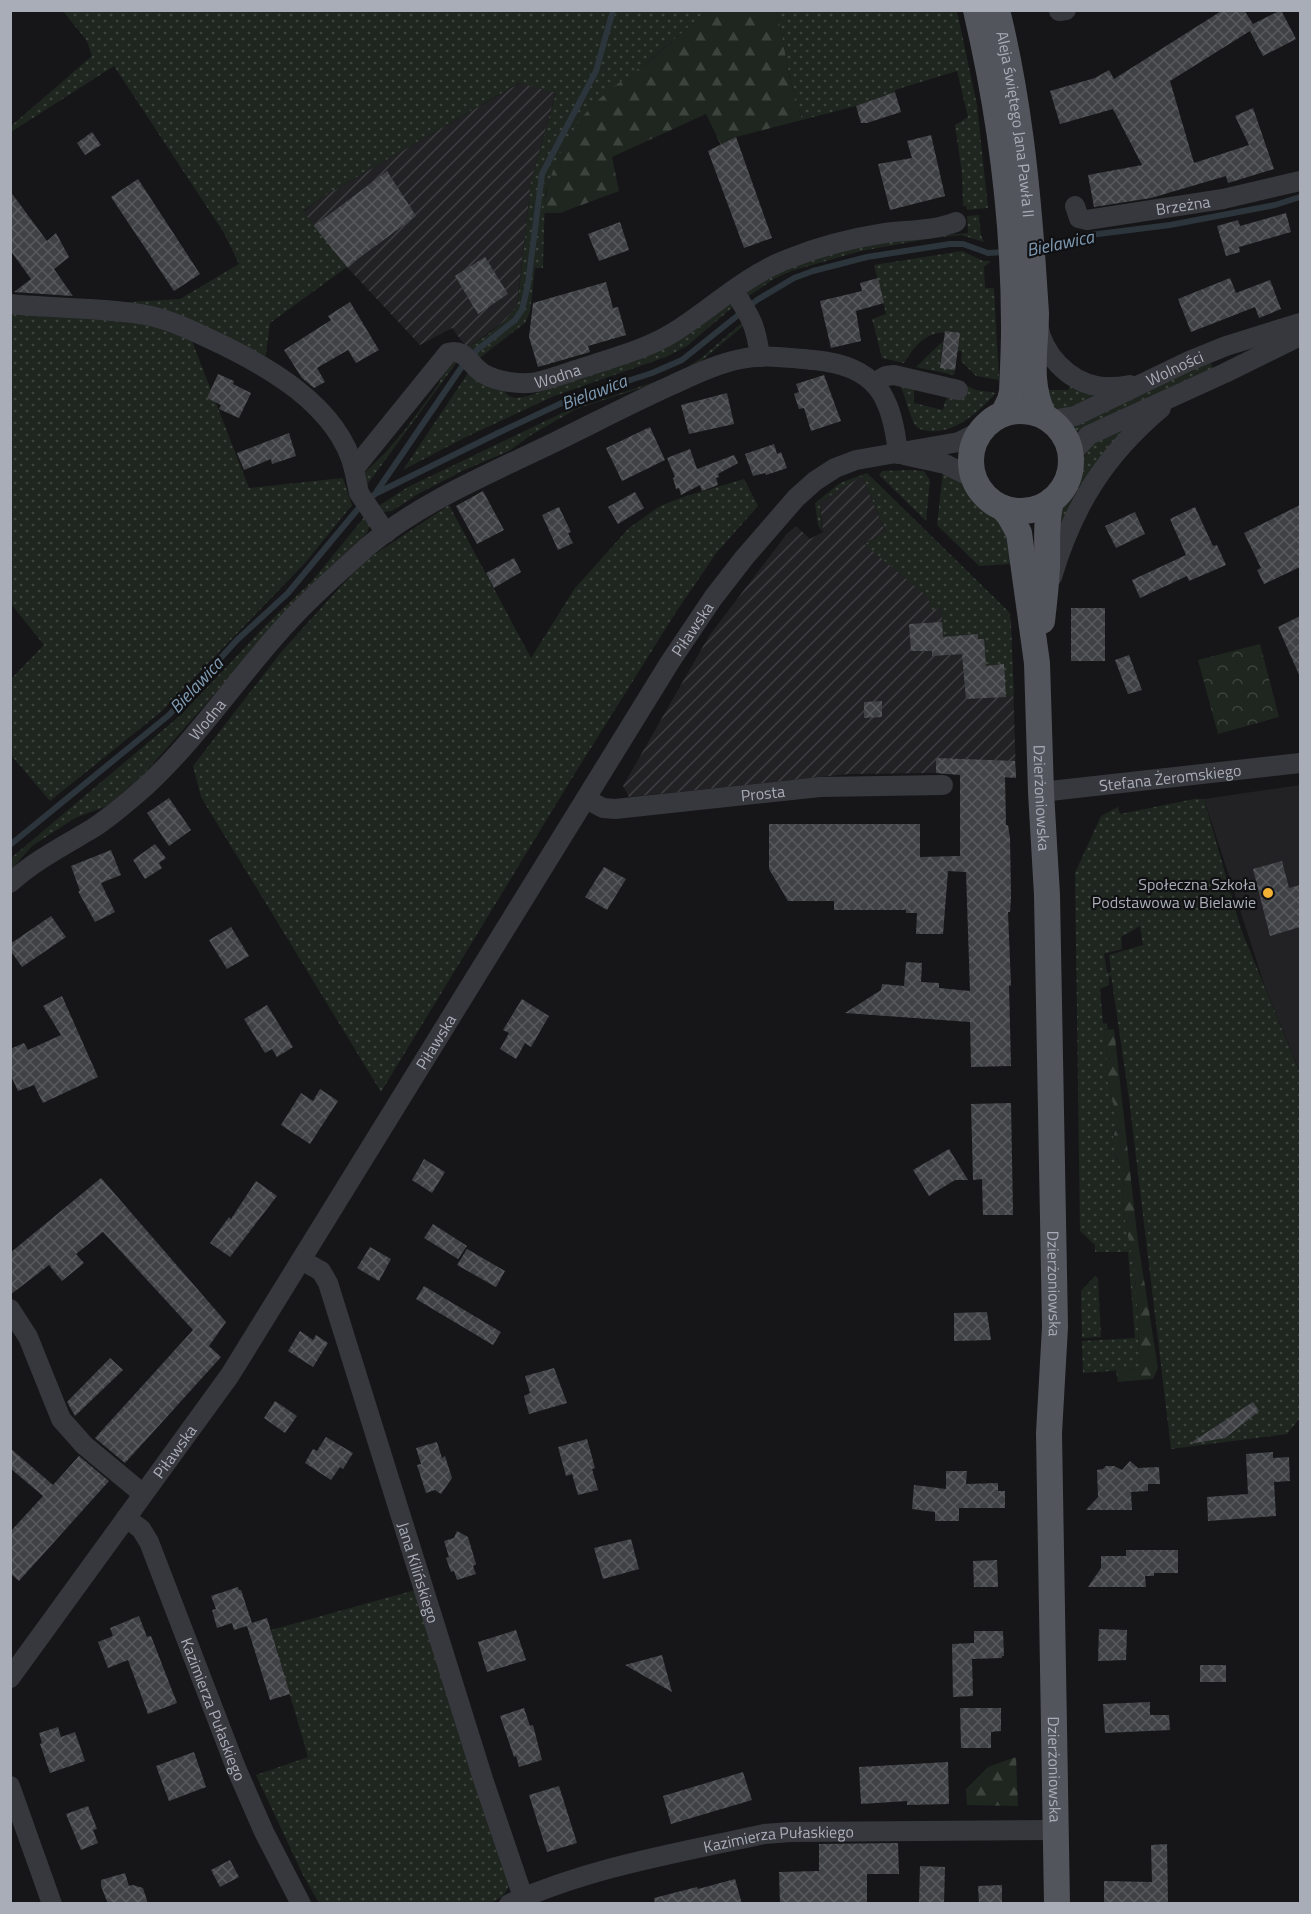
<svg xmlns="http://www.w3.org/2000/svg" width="1311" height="1914" viewBox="0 0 1311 1914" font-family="'Titillium Web',sans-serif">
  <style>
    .built { fill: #222225 }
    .industrial { fill: url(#industrial-furrows) }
    .grass { fill: url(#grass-dots); fill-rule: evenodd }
    .forest { fill: url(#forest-firs) }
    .park { fill: url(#park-crowns) }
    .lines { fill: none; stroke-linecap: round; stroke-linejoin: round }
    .stream { stroke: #2c353c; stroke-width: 6 }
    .building { fill: url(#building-cross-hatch) }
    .minor { stroke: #37383d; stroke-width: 20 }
    .major { stroke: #53555c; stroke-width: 26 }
    .poi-dot { fill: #f2b134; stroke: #111113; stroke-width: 2 }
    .labels { text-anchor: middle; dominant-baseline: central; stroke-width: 4.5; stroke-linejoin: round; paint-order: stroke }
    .street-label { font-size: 16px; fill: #a8adb8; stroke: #111113 }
    .poi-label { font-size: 16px; fill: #a8adb8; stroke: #111113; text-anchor: end }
    .water-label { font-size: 18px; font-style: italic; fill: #7f9bb3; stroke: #111113 }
  </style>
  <defs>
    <pattern id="industrial-furrows" width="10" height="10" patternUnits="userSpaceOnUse" patternTransform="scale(1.5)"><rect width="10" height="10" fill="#222225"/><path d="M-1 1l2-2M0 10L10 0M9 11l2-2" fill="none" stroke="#3f3f43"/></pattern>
    <pattern id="grass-dots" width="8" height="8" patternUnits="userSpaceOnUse" patternTransform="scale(1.5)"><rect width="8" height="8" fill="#1e261f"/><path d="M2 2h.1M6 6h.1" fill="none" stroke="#3c433d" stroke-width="1.8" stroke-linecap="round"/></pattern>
    <pattern id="forest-firs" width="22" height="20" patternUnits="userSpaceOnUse" patternTransform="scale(1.5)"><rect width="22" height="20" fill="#1e261f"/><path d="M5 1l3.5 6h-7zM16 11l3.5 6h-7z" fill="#3c433d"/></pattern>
    <pattern id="park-crowns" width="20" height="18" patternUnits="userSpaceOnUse" patternTransform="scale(1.5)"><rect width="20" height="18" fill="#1e261f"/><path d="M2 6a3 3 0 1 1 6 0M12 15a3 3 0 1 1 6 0" fill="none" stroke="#3c433d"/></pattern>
    <pattern id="building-cross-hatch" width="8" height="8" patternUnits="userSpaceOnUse" patternTransform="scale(1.5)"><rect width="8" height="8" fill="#404145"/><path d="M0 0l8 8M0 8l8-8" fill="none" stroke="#595a5e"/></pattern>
  </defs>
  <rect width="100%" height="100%" fill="#161618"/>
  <path class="built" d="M1300 785V1072L1265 987 1204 799Z"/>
  <path class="industrial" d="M520 83 556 92 531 181 517 305 506 320 467 348 452 328 420 345 347 267 303 212 326 195Z
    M862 476 886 533 864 543 927 596 931 604 941 608 1011 620 1016 778 936 773 849 774 629 797 623 786 709 636 786 535 796 526 810 539 823 532 820 502Z"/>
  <path class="grass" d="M63 11H707L657 54 593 105 582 119 557 163 545 194 543 268H535L530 312 525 323 477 360 467 348C486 335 509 323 518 301L531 181 556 93 519 83 326 195 303 211 347 267 270 323 265 361 95 304 180 299 239 264 224 233 114 66 11 132V126L92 56 87 41Z
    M777 11H957L977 105 988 208 967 210 966 206H963L962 173 955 125 968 117 957 71 895 90V92L856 106 802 120 790 79Z
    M979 215 981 235 984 242 961 235 933 238 861 251 791 271 774 279 747 297 746 295C758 271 853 247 881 242 909 237 939 236 968 233L967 216Z
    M962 251 983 261H991L984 267 985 288H994L999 380 976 376 961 361 962 351H957L959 333C930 329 919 339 904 363L882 358 872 319 886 314 874 265Z
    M725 304H730L734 306 687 346 666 357 554 396 464 438 403 470 468 373 457 362 364 489 362 480 363 474 385 453 408 426 438 385 447 365 453 361 459 360 484 381 499 386 509 396 516 398 528 396 648 354 679 338Z
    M11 311 123 317 166 325 214 346 272 376 297 396 318 419V423L288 391 277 384 190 336 249 488 343 478 352 505 305 563 162 711 50 801 11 755 10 680 44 645 11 604Z
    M744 321 745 323 742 327 700 362 660 382 576 409 531 435 509 451 464 470 418 494 392 511 383 512 377 507 408 487 562 413 660 380 682 370 700 359Z
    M943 341 940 367 955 370 954 375 916 367Z
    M1210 361 1214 370 1075 432 1071 431V427Z
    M963 384 976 390 996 393C978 412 956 434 928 431 923 430 918 429 915 425 910 417 905 396 900 385L914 389V403L943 410 945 401Z
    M1071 385 1100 394C1087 400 1069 414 1054 409L1043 390H1068Z
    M1129 425 1054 540 1058 510 1074 489 1082 461 1088 449 1094 443Z
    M910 470 924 471 930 480 926 521 879 475 882 471Z
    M943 471 958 479 976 502 1008 530 1015 562 1009 564 979 566 937 525Z
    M867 473 1010 613 1014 694 1006 697 1004 664 981 666 985 654 984 639H978V634L962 654 944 655 941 608 932 610 927 596 864 544 886 532 862 476 820 502 822 532 818 525 815 503 840 483Z
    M744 479 758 506 717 552 676 612 572 778 381 1092 201 797 193 766 282 651 363 562 449 505 531 658 575 588 629 528 660 506 683 497Z
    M366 515 370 525 367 533 305 591 144 774 107 806 75 818 32 846 11 870V858L182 714 268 623 313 580Z
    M1194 799H1204L1241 929 1300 1073V1418L1287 1434 1171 1449 1129 1098 1111 975 1109 977V985L1100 989 1103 1023 1107 1024 1108 1029 1104 1030 1107 1054 1106 1073 1115 1111 1116 1129 1113 1134 1116 1157 1125 1175C1118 1198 1129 1238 1133 1262 1138 1297 1139 1334 1139 1369L1083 1373 1082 1341 1135 1338 1128 1252H1095V1245L1080 1231 1075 873 1101 816 1118 807 1120 814ZM1140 926 1143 945 1109 955 1111 972 1107 973 1104 954 1122 949 1121 937Z
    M1095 1276 1098 1278 1101 1337 1082 1338 1081 1291Z
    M415 1590 509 1883C508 1894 500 1899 490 1903H319L303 1875 256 1775 308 1757 271 1630Z"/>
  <path class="forest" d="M707 11H777L790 79 802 120 736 137 721 145 706 114 612 157 619 191 560 213H543C547 175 566 133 593 105 611 87 635 72 655 56 673 42 689 25 707 11Z
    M1114 1029 1138 1242 1158 1368 1153 1379 1118 1382 1116 1370 1139 1369C1139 1334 1138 1297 1133 1262 1129 1238 1118 1198 1125 1175 1119 1163 1108 1143 1116 1129L1113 1116 1115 1111 1106 1073 1107 1054 1104 1030Z
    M1016 1757 1018 1806 967 1805 966 1789 988 1767Z"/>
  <path class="park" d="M1260 644 1279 717 1218 734 1198 660Z"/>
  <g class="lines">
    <path class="stream" d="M1036 251 1090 235 1170 225 1275 205 1300 197
      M377 491 461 368 477 350 515 320 522 310 528 284 542 174 596 71 613 10
      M10 845 169 715 237 640 288 593 357 510 375 494 498 433 566 401 652 373 682 360 757 300 794 278 813 271 867 257 950 244H963L988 253 1005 252"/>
  </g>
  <path class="building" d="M1223 10H1244L1253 24 1281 10 1296 39 1263 56 1250 31 1170 81 1194 163 1249 145 1235 116 1253 108 1274 169 1228 183 1226 176 1151 198 1094 207 1088 175 1142 165 1113 109 1060 124 1050 91 1095 78 1109 70 1114 79Z
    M895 92 901 112 867 123H861L856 106Z
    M92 132 101 145 85 155 77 143Z
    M931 135 945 196 890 210 878 164 912 158 907 141Z
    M736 137 772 238 744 248 708 151Z
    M387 171 416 216 347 267 314 226Z
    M138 179 200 274 174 291 111 197Z
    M10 191 47 241 56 233 69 257 54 269 73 296 14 292 31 279 10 250Z
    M1286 213 1291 232 1239 247 1240 252 1226 256 1217 226 1238 220 1240 226Z
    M620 222 629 250 599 261 588 234Z
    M485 257 508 294 478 314 455 276Z
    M878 278 884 303 856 311 861 341 831 348 820 301 862 291 860 283Z
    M1230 278 1236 293 1270 280 1281 309 1259 318 1255 307 1191 332 1178 299Z
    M606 282 613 308 618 307 626 335 588 346 590 352 538 367 529 337 533 303Z
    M350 302 379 350 356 363 348 350 317 368 325 382 314 388 302 378 284 350 331 320 328 316Z
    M945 331 960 333 955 370 940 368Z
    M218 374 234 381 233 384 251 393 239 418 219 409 221 405 207 398Z
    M824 375 841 421 811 431 804 408 799 409 794 394 799 392 796 384Z
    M727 393 734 424 689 434 681 405Z
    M650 427 665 460 622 481 606 448Z
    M289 433 296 456 272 464 271 459 244 470 237 453Z
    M774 444 777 454 781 452 787 468 766 475 765 473 753 476 745 454Z
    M690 449 697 469 734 455 738 463 718 474 719 477 716 478 718 485 702 491 700 485 681 495 679 488 676 489 673 478 675 477 667 458Z
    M483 491 504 530 477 544 456 506Z
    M635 492 644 508 618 524 608 507Z
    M1300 505V567L1264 584 1257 570 1261 568 1244 533Z
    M559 507 571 532 568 533 573 543 558 550 542 515Z
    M1195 507 1213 546 1217 545 1226 565 1189 581 1187 576 1140 598 1132 580 1186 555 1170 519Z
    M1135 512 1145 534 1116 548 1105 526Z
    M514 558 521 572 494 588 486 573Z
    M1071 608H1105V661H1071Z
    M1300 616V677L1278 627Z
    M942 622 943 637 978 634V639H984L986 666 1004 664 1006 697 966 699 962 654 932 656V651H911L909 624Z
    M1129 655 1142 690 1128 694 1115 660Z
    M882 701V717L864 718V702Z
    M936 758 1015 761 1016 778 1005 777 1006 825H1008L1010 838 1011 898 1010 912H1008L1011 986 1009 985 1011 1066 971 1067 970 1022 845 1013 881 990 882 984 904 986 906 962 922 963 921 982 939 983V988L970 991 966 872 948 871 943 934H916L917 913H906V910H834V901H788L769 869V824H920V857L960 856V775L936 773Z
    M169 798 191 830 169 846 147 813Z
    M155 844 166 858 159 863 162 868 145 879 133 860Z
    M111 850 121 875 101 883 115 912 95 922 78 891H80L71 866Z
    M1282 861 1289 888 1300 885V927L1270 936 1253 869Z
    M604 867 626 879 607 910 585 897Z
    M51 916 66 937 22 967 10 950V944Z
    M231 927 249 956 227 969 209 940Z
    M62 996 98 1077 43 1103 34 1085 18 1091 10 1074V1049L24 1043 28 1050 61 1035 43 1006Z
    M522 999 549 1016 531 1047 525 1043 516 1059 500 1049 509 1033 503 1030Z
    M267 1005 293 1047 277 1057 272 1049 265 1053 244 1019Z
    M320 1089 338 1101 310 1144 281 1125 301 1093 313 1101Z
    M1011 1103 1013 1215H983L982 1179 973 1180 971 1104Z
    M949 1149 968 1180H955L929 1196 913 1170Z
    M424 1159 445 1172 432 1193 412 1180Z
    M101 1178 226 1322 209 1346 221 1357 125 1463 95 1438 193 1330 103 1232 76 1254 84 1263 62 1281 49 1265 10 1295V1253Z
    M256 1181 277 1196 230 1257 210 1243 229 1217 231 1219Z
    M433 1224 467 1246 458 1259 424 1238Z
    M370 1247 391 1259 379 1281 357 1268Z
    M467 1249 505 1271 496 1287 457 1265Z
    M424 1286 501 1332 493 1345 416 1299Z
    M987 1312 991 1340 954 1341V1313Z
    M300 1331 313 1340 316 1335 328 1343 313 1367 288 1351Z
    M110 1358 123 1370 75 1416 67 1402Z
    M554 1368 567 1403 529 1414 524 1396 530 1393 525 1376Z
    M275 1401 297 1416 285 1433 264 1418Z
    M1253 1402 1259 1411 1225 1438 1189 1444Z
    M326 1437 353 1453 343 1469 340 1467 331 1480 305 1463 313 1449 317 1451Z
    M587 1439 595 1468 592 1469 598 1490 578 1495 572 1474 566 1476 558 1447Z
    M437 1442 442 1458 445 1456 452 1478 441 1494 435 1490 426 1493 417 1465 421 1464 416 1448Z
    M10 1448 53 1485 79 1456 109 1481 19 1581 10 1573V1532L43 1496 10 1468Z
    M1273 1452V1458L1289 1457 1290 1481 1274 1482 1276 1516 1208 1521 1207 1497 1248 1494 1246 1454Z
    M1130 1461 1138 1468 1159 1467 1160 1484H1148V1491L1131 1492 1132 1510H1086L1098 1497 1097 1470 1103 1469 1106 1466H1114L1122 1470Z
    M946 1471H967L966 1484 998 1483V1491H1005V1508H959V1521H935V1512L912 1509 914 1485 946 1489Z
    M457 1531 468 1537 476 1564 473 1566 476 1574 457 1580 454 1571 451 1572 446 1558 449 1557 444 1541 454 1538Z
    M631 1539 639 1569 603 1579 594 1548Z
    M1126 1550H1178V1573H1154V1576H1145L1146 1587H1088L1101 1568V1556H1126Z
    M997 1560 998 1587H974L973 1561Z
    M238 1587 239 1590H241L252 1623 267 1618 290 1694 270 1700 247 1626 234 1630 232 1623 217 1628 212 1610 216 1609 211 1596Z
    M139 1616 147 1637 151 1636 177 1703 148 1714 128 1660 108 1668 98 1642 113 1636 110 1628Z
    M1099 1629 1127 1630 1126 1660 1098 1661Z
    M516 1630 526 1660 487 1672 478 1642Z
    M974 1631H1003L1004 1656H1002V1658L972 1659 973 1696 953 1697 952 1644 974 1643Z
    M662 1655 672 1692 625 1665Z
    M1200 1665H1226V1682H1200Z
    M1150 1702V1715H1169L1170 1730 1105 1733 1103 1704Z
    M524 1708 530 1726 533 1725 542 1760 519 1767 516 1756 514 1757 500 1716Z
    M960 1708H1001V1731L991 1732V1748H961Z
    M58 1727 61 1737 75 1732 85 1761 50 1773 40 1744 42 1743 39 1733Z
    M194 1752 206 1787 169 1801 156 1766Z
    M948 1762 949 1804 907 1805V1801L861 1804 859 1767Z
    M743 1772 752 1800 671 1824 663 1796Z
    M559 1786 577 1843 547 1852 529 1795Z
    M88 1806 97 1829 93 1830 98 1843 81 1850 66 1814Z
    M898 1843 899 1874H867V1904H780L779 1872 819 1871V1844Z
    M1167 1844 1168 1904H1104V1881L1152 1882 1151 1845Z
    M230 1860 239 1877 220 1887 211 1870Z
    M920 1866 945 1867 944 1904H919Z
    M125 1873 129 1886 133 1885 143 1888 148 1904H108L101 1886V1880Z
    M735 1879 742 1904H655L654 1898 697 1887 698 1889Z
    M1002 1885V1904H979L978 1886Z"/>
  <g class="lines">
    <g class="minor">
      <path d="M1059 11 1066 10"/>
      <path id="s1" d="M1075 206 1079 218 1087 220 1223 199 1300 181"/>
      <path d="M734 291C751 318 756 325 760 357"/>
      <path d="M10 304C57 309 105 307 151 316 172 321 191 330 210 339 266 365 338 405 354 469"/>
      <path d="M1038 325C1043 354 1068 381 1097 386 1108 388 1120 387 1130 385"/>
      <path d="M874 383 886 376 894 375 958 390"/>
      <path id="s2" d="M1051 420 1075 416 1189 361 1226 346 1300 323"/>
      <path d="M1071 454 1089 435 1225 373 1300 336"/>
      <path d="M904 455 945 464 973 478"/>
      <path id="s3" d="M386 533 359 493 354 469 448 353C465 347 471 367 484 374 498 382 522 385 537 382 554 378 569 372 585 367 615 357 647 349 674 332 712 308 746 275 788 259 818 247 853 238 885 233 908 230 934 231 956 222"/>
      <path d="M1052 577C1073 506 1105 455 1161 408"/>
      <path id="s4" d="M1041 792 1300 763"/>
      <path id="s5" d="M586 799 603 808 615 809 820 787 943 785"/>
      <path id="s6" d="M10 883C34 861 63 846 90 830 111 817 130 800 148 784 195 740 232 686 274 638 302 605 335 576 367 547 422 501 491 473 555 442 594 423 632 403 672 385 694 375 716 364 741 359 764 354 791 358 814 360 877 366 892 396 898 454"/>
      <path id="s7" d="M301 1260 321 1271 328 1283 483 1779 523 1897"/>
      <path d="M10 1309 28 1337 61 1419 84 1445 143 1494"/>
      <path id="s8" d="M126 1518 141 1529 149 1542 236 1768 264 1832 301 1904"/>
      <path id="s9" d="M10 1678 230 1375 670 662 713 598 744 558 796 498 815 481 835 468 856 460 959 442 979 432"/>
      <path d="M10 1786 52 1904"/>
      <path id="s10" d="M509 1904C590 1867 678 1853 764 1834L791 1832 1056 1830"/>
    </g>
    <g class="major">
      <path d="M976 10C1000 113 1014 221 1014 327 1014 348 1013 370 1012 391L1010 400 1003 414"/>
      <path id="s11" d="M997 10C1018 95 1027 181 1033 268 1034 283 1035 298 1036 313 1036 348 1027 383 1044 416"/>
      <circle cx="1021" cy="461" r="50"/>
      <path id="s12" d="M1003 508 1009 515 1019 533 1037 663 1041 792 1047 895 1055 1327 1049 1433 1057 1904"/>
      <path d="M1042 621C1044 604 1046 586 1047 568 1048 545 1045 524 1051 501"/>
    </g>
  </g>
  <circle class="poi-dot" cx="1268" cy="893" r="6"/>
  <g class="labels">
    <g class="street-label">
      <text stroke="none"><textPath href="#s11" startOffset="116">Aleja świętego Jana Pawła II</textPath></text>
      <text stroke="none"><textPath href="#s1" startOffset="118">Brzeżna</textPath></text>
      <text stroke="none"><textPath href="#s2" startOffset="135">Wolności</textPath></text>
      <text stroke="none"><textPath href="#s3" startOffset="342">Wodna</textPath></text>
      <text stroke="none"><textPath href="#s9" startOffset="1252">Piławska</textPath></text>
      <text stroke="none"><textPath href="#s6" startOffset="258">Wodna</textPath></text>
      <text stroke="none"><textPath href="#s4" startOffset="130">Stefana Żeromskiego</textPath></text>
      <text stroke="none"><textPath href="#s5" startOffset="180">Prosta</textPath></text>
      <text stroke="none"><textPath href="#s12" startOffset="296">Dzierżoniowska</textPath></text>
      <text stroke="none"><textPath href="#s9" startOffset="766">Piławska</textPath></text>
      <text stroke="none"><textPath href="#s12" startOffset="782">Dzierżoniowska</textPath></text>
      <text stroke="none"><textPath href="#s9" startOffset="280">Piławska</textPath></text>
      <text stroke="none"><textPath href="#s7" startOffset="340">Jana Kilińskiego</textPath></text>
      <text stroke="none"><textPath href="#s8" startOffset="213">Kazimierza Pułaskiego</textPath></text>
      <text stroke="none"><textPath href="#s12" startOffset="1268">Dzierżoniowska</textPath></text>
      <text stroke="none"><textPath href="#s10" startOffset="279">Kazimierza Pułaskiego</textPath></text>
    </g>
    <g class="poi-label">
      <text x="1256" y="884">Społeczna Szkoła<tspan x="1256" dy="18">Podstawowa w Bielawie</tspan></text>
    </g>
    <g class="water-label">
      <text transform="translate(1060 243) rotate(-12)">Bielawica</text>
      <text transform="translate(594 392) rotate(-21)">Bielawica</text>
      <text transform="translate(196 685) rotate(-47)">Bielawica</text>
    </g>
  </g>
  <rect width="1311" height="1914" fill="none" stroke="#a8adb8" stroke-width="24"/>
</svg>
